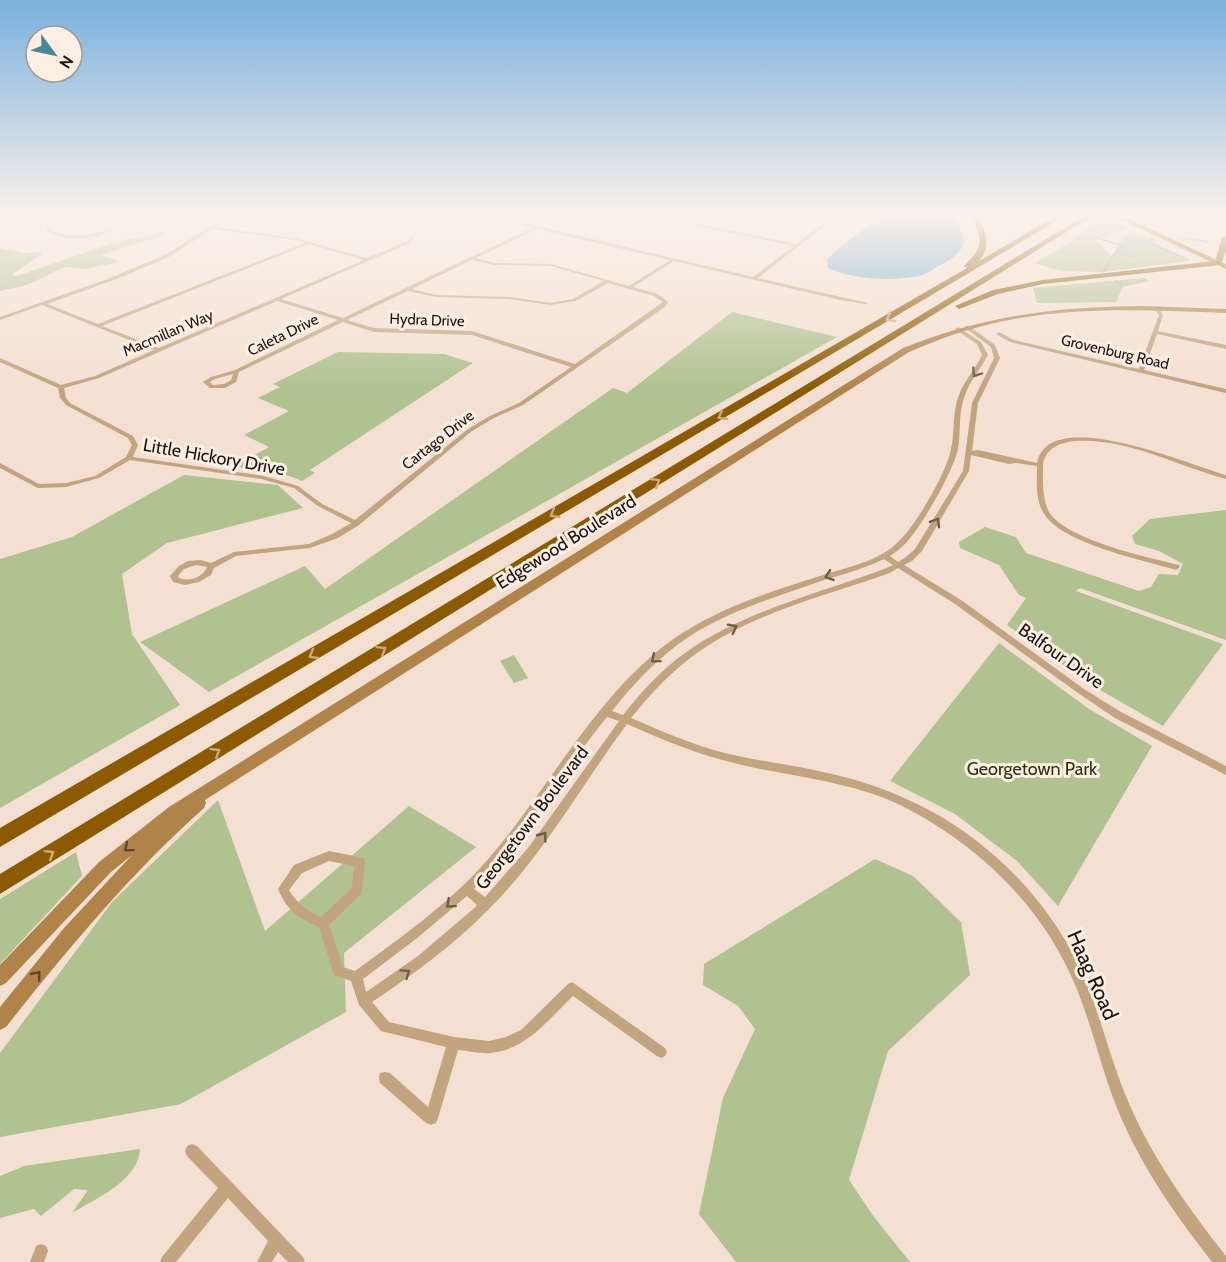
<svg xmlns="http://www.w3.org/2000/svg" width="1226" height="1262" viewBox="0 0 1226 1262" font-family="Cabin,sans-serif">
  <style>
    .green { fill: #afc290 }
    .water { fill: #76add0 }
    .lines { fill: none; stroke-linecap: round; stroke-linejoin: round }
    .stream { stroke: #76add0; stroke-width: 1.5 }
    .street { fill: #c2a47f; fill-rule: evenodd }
    .secondary { fill: #b08349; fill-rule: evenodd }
    .primary { fill: #a26b12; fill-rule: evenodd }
    .highway { fill: #8c5a00; fill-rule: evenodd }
    .oneway { stroke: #cbab7d }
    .oneway2 { stroke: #6e5c47 }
    .oneway3 { stroke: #5e4529 }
    .labels { text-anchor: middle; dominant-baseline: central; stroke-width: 6; stroke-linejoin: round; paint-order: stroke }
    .far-street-label { font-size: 15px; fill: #1a130f; stroke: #feeee3 }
    .street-label { font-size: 18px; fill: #1a130f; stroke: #feeee3 }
    .park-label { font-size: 18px; fill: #29360d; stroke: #feeee3 }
    .near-street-label { font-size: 21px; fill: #1a130f; stroke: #feeee3 }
  </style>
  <rect width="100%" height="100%" fill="#f4e0d2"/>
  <path class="green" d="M1131 213H1207L1215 218 1157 222Z
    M1102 218 1128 228 1096 240 1112 257 1125 234 1144 236 1189 261 1103 272 1060 271 1035 263 1070 242Z
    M164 232 165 235 101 255 120 262 85 269 65 267 27 285 0 291V248L25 253 41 252 42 254 11 275 17 276 116 242Z
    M1144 278 1149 281 1123 287 1116 302 1037 303 1033 288Z
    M732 312 837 337 209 692 140 642 305 566 325 589 613 388 627 393Z
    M338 352 444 354 473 363 310 470 315 473 302 481 289 476 234 466 269 447 244 435 289 411 258 398 280 387 273 384Z
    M184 475 278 485 303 508 167 543 122 574 132 634 180 705 0 808V559L72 537Z
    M1226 510V640L1080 588 1076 591 1223 644 1163 726 1093 686 1007 625 1026 598 1019 595 999 565 960 548 959 542 985 527 1016 537 1026 553 1139 591 1151 587 1159 574 1178 575 1183 564 1159 551 1135 544 1132 536 1150 519Z
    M999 643 1089 709 1152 746 1058 906 1017 861 955 814 890 781Z
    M514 655 528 678 514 683 500 661Z
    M218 800 265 931 409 806 476 847 344 953 346 1012 181 1104 0 1137V1053L113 901Z
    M76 852 82 876 0 964V899Z
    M875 859 913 876 961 922 970 975 888 1051 849 1180 874 1217 910 1262H736L699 1214 723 1098 755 1029 738 1006 703 985 704 964Z
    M140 1149C139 1180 95 1199 72 1213L88 1190 74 1189 41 1216 34 1209 0 1218V1176L24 1166Z"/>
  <path class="water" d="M884 213C899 213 931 210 944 213 952 215 956 221 960 228 973 249 950 260 935 268 930 271 925 275 919 276 891 281 854 280 828 268L827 260C837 249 849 240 861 231 870 224 876 223 884 213Z"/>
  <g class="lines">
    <path class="stream" d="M984 213 1033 223
      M1087 235 1124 246 1134 242 1155 240 1151 237
      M1183 238 1209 242
      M1144 241 1189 260
      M1116 251 1133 257
      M1103 272 1116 251 1124 246
      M1115 281 1122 284"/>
    <path class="street" d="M64 213H69L48 224 50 230C71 239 88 236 109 229L111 230C91 241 68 241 47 232L45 223Z
      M232 213H237L215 227 295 238 367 258 408 241 412 235H414L410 243 281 299 343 318 468 258V257H471L533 228 474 213H482L753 277 794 246 635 213H644L797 244 836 213H841L758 278 868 303 866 304 840 300 674 261 633 287 658 294 668 302 665 307 523 405 494 418 472 431 359 525 338 538 310 548 236 556 214 568 211 575 199 582 185 585 173 582 170 576 179 566 188 561 201 560 211 563 234 552 309 544 332 534 351 523 318 506 294 488 261 479 130 460 99 478 66 487 38 488 0 468V463L2 464 39 484 66 483 95 476 126 457 132 445 128 438 66 405 60 398 58 388 0 362V358L61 385 95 376 154 350 42 305 0 320V317L110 278 165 255ZM212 229 295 240 305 243 98 324 47 304 114 280 169 257ZM537 229 670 260 629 286 551 264 494 263 476 258ZM309 244 364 260 159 348 102 326ZM472 260 494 265 551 266 604 281 573 299 550 303 510 297 436 295 412 289ZM608 283 654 296 663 302 575 364 472 331 374 328 347 320 408 291 436 297 510 299 550 305 576 301ZM277 301 338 320 235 370 211 377 203 382 210 388H225L236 382 239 372 343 322 374 332 472 335 571 367 519 403 490 416 468 429 355 520 322 504 298 486 264 476 133 457 138 445 133 436 70 403 66 398 64 388 99 378ZM233 374 231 380 224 384 213 385 210 382 215 379ZM196 565 207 567C202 578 190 582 179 578L178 576 184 569Z
      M1154 307H1158L1163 315 1158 331 1226 345V349L1157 334 1144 370 1226 389V393L1010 342 996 334 999 332 1014 340 1139 369 1159 315 1154 308Z
      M965 326H969L995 345 1000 358 978 403 972 451 978 450 1037 463C1048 403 1193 466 1226 475V479C1177 466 1128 438 1076 441 1060 442 1044 449 1043 466 1043 480 1042 499 1049 512 1066 540 1147 557 1179 565L1180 567 1176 570C1143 560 1059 543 1043 512 1035 498 1037 481 1037 466L1016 463 1009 464 971 455 969 471 922 551 912 561 904 565 961 600 1084 689 1121 712 1226 766V775L1115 718 1078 693 955 604 898 568 890 573C822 597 747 614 689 659 667 676 648 697 631 718 664 732 695 746 729 754 764 762 801 766 836 775 862 781 888 790 913 802 990 838 1055 905 1087 984 1103 1025 1113 1068 1131 1108 1155 1162 1190 1210 1226 1256V1262H1212C1177 1217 1145 1172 1122 1120 1103 1077 1094 1031 1076 987 1044 909 982 848 908 809 857 782 798 778 742 765 702 756 665 741 627 724 581 786 544 854 490 908 455 944 414 974 372 1002L389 1022 454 1037 489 1041 506 1037 521 1030 568 984 572 982 665 1048 667 1052 665 1056 661 1058 657 1056 573 996C548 1020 527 1049 491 1053 480 1054 469 1051 458 1050L438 1118 436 1123 431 1125 426 1123 380 1083 379 1078 380 1073 385 1072 390 1073 428 1107 446 1047 381 1031 359 1005 351 981 334 975 319 927C299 919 286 909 278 889L294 865 329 851 364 858 365 862 362 890 361 894 329 925 343 967 355 971C404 935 456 899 495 851 552 783 599 692 672 640 716 609 769 592 820 576 847 567 879 562 899 541 916 525 947 472 951 449 955 432 952 412 959 395 964 380 976 369 982 355L977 344 956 330 955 329 958 327 981 342 988 355C981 369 970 380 965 395 958 412 961 431 958 449 953 472 921 528 904 545 900 549 895 553 890 556L898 562 906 557 915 549 963 471 972 403 994 358 991 347 965 328ZM884 559 893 565 884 569C817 594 744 611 685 653 661 670 641 692 623 715L612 711C631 687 652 664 676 646 715 616 764 601 810 585 834 576 860 571 884 559ZM607 717 619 721 528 848 485 897 474 889C526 837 561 773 607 717ZM329 861 354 866 352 888 321 917C307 911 297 903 289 890L302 873ZM467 896 477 905 472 910 418 956 366 992 363 979 416 939Z
      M192 1144 197 1146 303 1257 305 1262H288L278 1252 272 1262H257L268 1241 228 1198 176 1262H160L162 1257 218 1188 187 1156 185 1151 187 1146Z
      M41 1244 46 1246 48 1251 44 1262H30L36 1246Z"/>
    <path class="secondary" d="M1144 306 1226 309V313C1146 310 1061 305 983 326 957 332 933 342 909 352L205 800 206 803 204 808C130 874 68 949 6 1027L0 1030V1007L64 928 132 855 111 872 6 983 0 986V965L99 862 169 807 903 348C987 315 1054 307 1144 306Z"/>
    <path class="primary" d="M1107 213H1116L1226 264V269Z"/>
    <path class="highway" d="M969 213H976C985 230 993 244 979 261L1061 213H1070L0 847V828L967 268 964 266C985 245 983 239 969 213Z
      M1089 213H1097L0 894V874Z
      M1226 213V216L1222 214V213Z
      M1226 236V250L1221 265 1043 284 998 294 959 309 955 306 993 290 1043 280 1215 261 1222 238Z"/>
  </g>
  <defs><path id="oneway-chevron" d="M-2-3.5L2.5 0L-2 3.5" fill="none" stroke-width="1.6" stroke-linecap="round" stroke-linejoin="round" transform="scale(1.5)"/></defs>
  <g class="oneway">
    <use href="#oneway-chevron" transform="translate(890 318) rotate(150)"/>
    <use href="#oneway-chevron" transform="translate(722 416) rotate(150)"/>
    <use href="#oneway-chevron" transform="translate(656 482) rotate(-31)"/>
    <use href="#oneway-chevron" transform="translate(554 514) rotate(150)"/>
    <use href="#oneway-chevron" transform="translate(382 650) rotate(-32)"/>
    <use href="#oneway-chevron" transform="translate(313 655) rotate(150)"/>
    <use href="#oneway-chevron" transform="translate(216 752) rotate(-32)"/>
    <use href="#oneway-chevron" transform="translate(50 854) rotate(-32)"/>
  </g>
  <g class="oneway2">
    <use href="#oneway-chevron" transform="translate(976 373) rotate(124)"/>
    <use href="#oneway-chevron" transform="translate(936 522) rotate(-60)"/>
    <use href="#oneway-chevron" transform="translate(829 576) rotate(161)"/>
    <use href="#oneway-chevron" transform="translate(733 628) rotate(-27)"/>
    <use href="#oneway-chevron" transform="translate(655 659) rotate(140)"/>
    <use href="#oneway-chevron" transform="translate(543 836) rotate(-53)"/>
    <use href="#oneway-chevron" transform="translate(450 904) rotate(139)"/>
    <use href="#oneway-chevron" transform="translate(406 973) rotate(-35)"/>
  </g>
  <g class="oneway3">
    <use href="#oneway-chevron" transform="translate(128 848) rotate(140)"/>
    <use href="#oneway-chevron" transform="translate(37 975) rotate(-51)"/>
  </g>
  <linearGradient id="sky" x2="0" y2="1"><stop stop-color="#7ab1de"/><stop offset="0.55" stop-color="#faf1eb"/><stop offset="1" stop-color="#faf1eb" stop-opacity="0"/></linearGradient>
  <rect width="1226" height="390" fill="url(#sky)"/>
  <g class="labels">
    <g class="far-street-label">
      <text transform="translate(427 320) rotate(2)">Hydra Drive</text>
      <text transform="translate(168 333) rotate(-23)">Macmillan Way</text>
      <text transform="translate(283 335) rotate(-26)">Caleta Drive</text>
      <text transform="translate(1115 352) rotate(13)">Grovenburg Road</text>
      <text transform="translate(438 440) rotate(-38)">Cartago Drive</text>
    </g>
    <g class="street-label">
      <text transform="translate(214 457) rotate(10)">Little Hickory Drive</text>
      <text transform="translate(566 542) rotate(-32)">Edgewood Boulevard</text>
      <text transform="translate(1061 656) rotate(35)">Balfour Drive</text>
      <text transform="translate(532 818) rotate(-53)">Georgetown Boulevard</text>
    </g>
    <g class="park-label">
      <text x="1032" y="769">Georgetown Park</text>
    </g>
    <g class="near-street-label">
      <text transform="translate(1093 975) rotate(66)">Haag Road</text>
    </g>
  </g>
  <g transform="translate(54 54) rotate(123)"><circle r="28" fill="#feeee3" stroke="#a3968e" stroke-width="1.5"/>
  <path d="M0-4.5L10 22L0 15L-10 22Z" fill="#47879a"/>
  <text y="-9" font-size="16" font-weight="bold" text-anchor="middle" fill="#1a130f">N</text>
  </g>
</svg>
